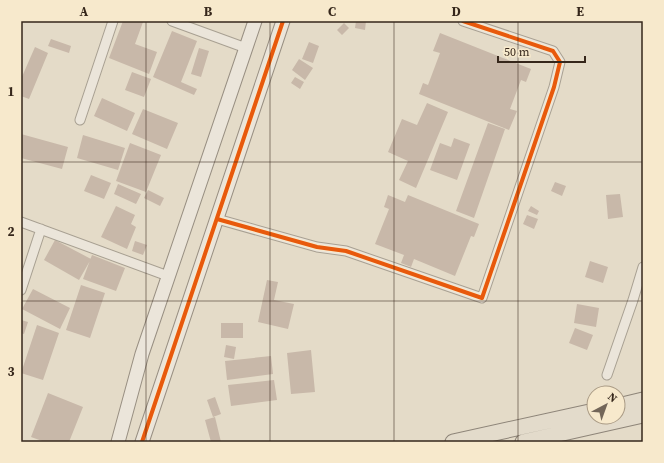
<svg xmlns="http://www.w3.org/2000/svg" width="664" height="463" viewBox="0 0 664 463" font-family="'Source Serif 4',serif">
  <style>
    .building { fill: #c8b8a9 }
    .lines { fill: none; stroke-linecap: round; stroke-linejoin: round }
    .street-casing { stroke: #a8a092; stroke-width: 11 }
    .secondary-casing { stroke: #988f82; stroke-width: 15 }
    .primary-casing { stroke: #8e8579; stroke-width: 17 }
    .street { stroke: #ebe5da; stroke-width: 9 }
    .secondary { stroke: #ebe5da; stroke-width: 13 }
    .primary { stroke: #e3dbcb; stroke-width: 15 }
    .cycleway-casing { stroke: #f7e9cc; stroke-width: 6 }
    .cycleway { stroke: #e8590c; stroke-width: 4 }
    .grid { fill: none; stroke: #36271b; stroke-width: 1; stroke-opacity: 0.55 }
    .neatline { fill: none; stroke: #36271b; stroke-width: 1.5 }
    .grid-label { font-size: 13px; text-anchor: middle; font-weight: bold; fill: #36271b }
  </style>
  <rect width="100%" height="100%" fill="#e4dbc8"/>
  <path class="building" d="M123 21 143 22 135 44 157 52 149 74 109 58Z
    M356 21H366L365 30 355 28Z
    M344 23 349 28 342 35 337 30Z
    M172 31 197 41 181 82 197 89 194 95 153 77Z
    M440 33 531 69 526 82 521 80 510 109 517 111 509 130 419 94 423 83 428 85 440 53 433 51Z
    M51 39 71 46 69 53 48 46Z
    M309 42 319 46 313 63 302 59Z
    M35 47 48 53 29 99 21 96V79Z
    M199 48 209 51 201 77 191 74Z
    M299 59 313 68 305 80 292 70Z
    M132 72 151 79 144 97 125 90Z
    M295 77 304 82 300 89 291 83Z
    M102 98 135 113 127 131 94 116Z
    M427 103 448 112 416 188 399 180 408 161 388 152 402 119 417 125Z
    M143 109 178 123 167 149 132 134Z
    M488 123 505 129 474 218 456 211Z
    M21 134 68 147 62 169 21 158Z
    M83 135 125 148 118 170 77 158Z
    M454 138 470 144 457 180 430 170 440 143 451 147Z
    M130 143 161 155 146 192 116 181Z
    M91 175 111 183 104 199 84 191Z
    M555 182 566 186 562 196 551 191Z
    M118 184 141 194 136 204 114 194Z
    M148 190 164 198 160 206 144 198Z
    M620 194 623 217 608 219 606 195Z
    M388 195 405 202 408 195 479 224 474 237 471 236 455 276 414 259 411 267 401 263 404 255 375 244 389 209 384 207Z
    M116 206 135 215 131 224 136 227 127 249 101 237Z
    M531 206 539 211 537 215 528 211Z
    M527 215 538 219 534 229 523 224Z
    M55 240 91 259 79 280 44 260Z
    M135 241 147 245 143 255 132 251Z
    M92 255 125 268 116 291 83 279Z
    M590 261 608 267 603 283 585 277Z
    M267 280 278 282 274 300 294 304 288 329 258 322Z
    M81 285 105 293 90 338 66 330Z
    M33 289 70 308 60 329 22 309Z
    M577 304 599 308 596 327 574 323Z
    M21 320 28 322 24 334 21 333Z
    M221 323H243V338H221Z
    M37 325 59 333 43 380 21 373Z
    M575 328 593 335 587 350 569 343Z
    M226 345 236 347 234 359 224 357Z
    M311 350 315 392 291 394 287 353Z
    M271 356 273 374 227 380 225 361Z
    M274 380 277 400 231 406 228 385Z
    M48 393 83 407 69 442H45L31 437Z
    M215 397 221 414 213 417 207 400Z
    M215 417 221 442H211L205 420Z"/>
  <g class="lines">
    <g class="street-casing">
      <path id="street" d="M172 21 246 48
        M80 120 113 21
        M217 219 317 247 346 251 482 298 554 87 560 62 553 51 463 21
        M21 222 168 276
        M21 290 41 229
        M607 375 633 300 643 267"/>
    </g>
    <g class="secondary-casing">
      <path id="secondary" d="M118 442 142 354 255 21
        M142 442 283 21"/>
    </g>
    <g class="primary-casing">
      <path id="primary" d="M618 406 643 400
        M453 442 594 411
        M523 442 643 415"/>
    </g>
    <use href="#street" class="street"/>
    <use href="#secondary" class="secondary"/>
    <use href="#primary" class="primary"/>
    <g class="cycleway-casing">
      <path id="cycleway" d="M217 219 317 247 346 251 482 298 554 87 560 62 553 51 463 21
        M142 442 283 21"/>
    </g>
    <use href="#cycleway" class="cycleway"/>
  </g>
  <path class="grid" d="M146 21V442M270 21V442M394 21V442M518 21V442M21 162H643M21 301H643"/>
  <rect width="664" height="463" fill="none" stroke="#f7e9cc" stroke-width="44"/>
  <g transform="translate(606 405) rotate(41)"><circle r="19" fill="#f7e9cc" stroke="#aa9b85"/>
  <path d="M0-3L7 15L0 10L-7 15Z" fill="#736658"/>
  <text y="-6" font-size="11" font-weight="bold" text-anchor="middle" fill="#36271b">N</text>
  </g>
  <path d="M498 56v6h87v-6" fill="none" stroke="#36271b" stroke-width="2"/>
  <text x="504" y="56" font-size="12" fill="#36271b" stroke="#f7e9cc" stroke-width="3" paint-order="stroke">50 m</text>
  <rect x="22" y="22" width="620" height="419" class="neatline"/>
  <g class="grid-label">
    <text x="84" y="16">A</text>
    <text x="208" y="16">B</text>
    <text x="332" y="16">C</text>
    <text x="456" y="16">D</text>
    <text x="580" y="16">E</text>
    <text x="11" y="96">1</text>
    <text x="11" y="236">2</text>
    <text x="11" y="376">3</text>
  </g>
</svg>
